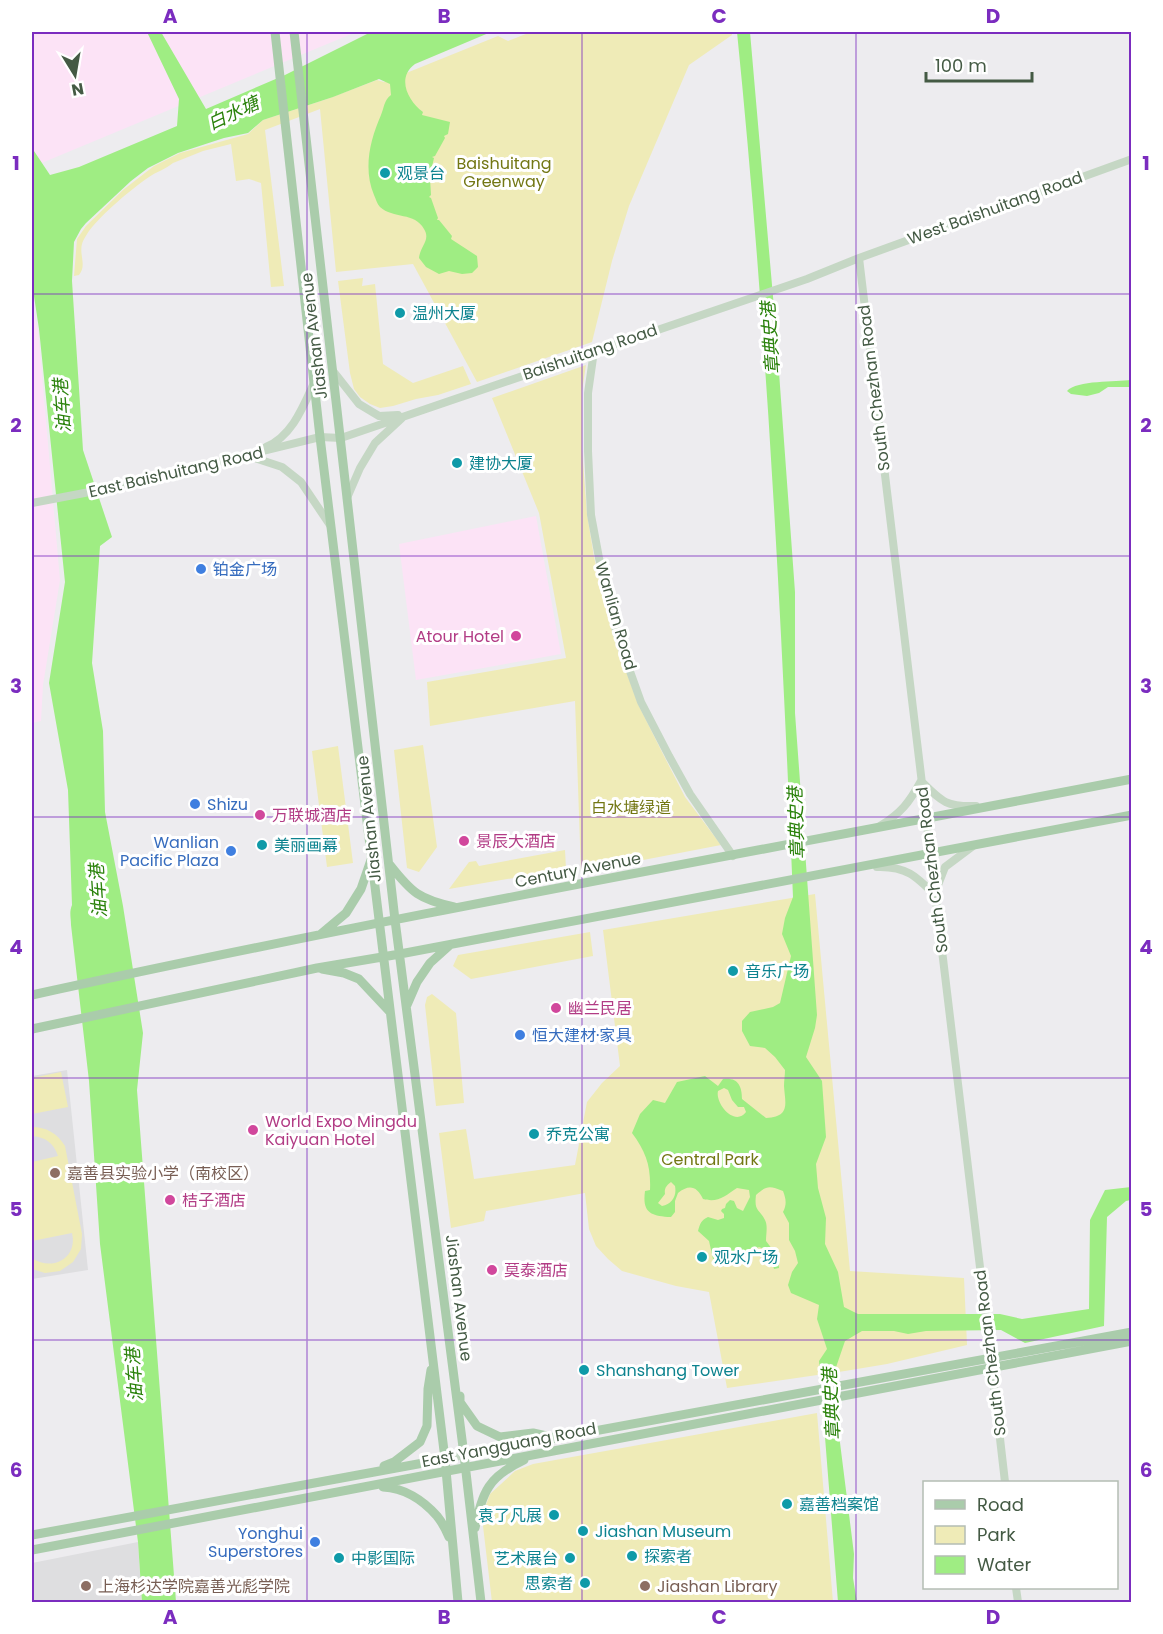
<svg xmlns="http://www.w3.org/2000/svg" width="1163" height="1634" viewBox="0 0 1163 1634" font-family="Poppins,'Noto Sans SC',sans-serif">
  <style>
    .commercial { fill: #fce3f6 }
    .education { fill: #dedee0 }
    .green { fill: #efebb7 }
    .water { fill: #9fed83; fill-rule: evenodd }
    .lines { fill: none; stroke-linecap: round; stroke-linejoin: round }
    .minor { stroke: #c5d7c4; stroke-width: 8 }
    .major { stroke: #aaccab; stroke-width: 9 }
    .grid { fill: none; stroke: #7b2cbf; stroke-width: 1.5; stroke-opacity: 0.55 }
    .culture-dot { fill: #0f9aa8; stroke: #fff; stroke-width: 2 }
    .shop-dot { fill: #3f7fe0; stroke: #fff; stroke-width: 2 }
    .hotel-dot { fill: #d1479c; stroke: #fff; stroke-width: 2 }
    .education-dot { fill: #8d6e63; stroke: #fff; stroke-width: 2 }
    .labels { text-anchor: middle; dominant-baseline: central; stroke-width: 6; stroke-linejoin: round; paint-order: stroke }
    .park-label { font-size: 16px; fill: #737714; stroke: #fff }
    .culture-label { font-size: 16px; fill: #0d838f; stroke: #fff; text-anchor: start }
    .street-label { font-size: 16px; fill: #445a44; stroke: #fff }
    .shop-label { font-size: 16px; fill: #366cbe; stroke: #fff; text-anchor: start }
    .hotel-label { font-size: 16px; fill: #b23c85; stroke: #fff; text-anchor: start }
    .education-label { font-size: 16px; fill: #785e54; stroke: #fff; text-anchor: start }
    .water-label { font-size: 18px; font-style: italic; fill: #2a820b; stroke: #fff }
    .neatline { fill: none; stroke: #7b2cbf; stroke-width: 2 }
    .grid-label { font-size: 20px; text-anchor: middle; font-weight: bold; fill: #7b2cbf }
  </style>
  <rect width="100%" height="100%" fill="#edecef"/>
  <path class="commercial" d="M32 32H356L32 167Z
    M32 308 38 330 60 580 43 685 41 721 32 723Z
    M536 516 561 654 416 680 399 544Z"/>
  <path class="education" d="M67 1070 88 1270 32 1279V1076Z
    M138 1542 142 1602H32V1563Z"/>
  <path class="green" d="M531 32H732V35L689 65 629 206 612 261 592 342 477 382 413 264 336 272 320 109 265 130 284 286 271 287 261 183 249 179 236 181 231 144 203 151 173 163C166 169 156 172 149 177 130 190 103 213 89 231 87 234 83 240 82 244 79 255 87 265 79 275L74 276 77 239 86 226 123 190 154 166 180 153 248 134 263 120 327 99 377 80 384 82 498 36 508 41Z
    M363 278 362 286 375 284 383 364 413 383 463 366 471 384 438 395 416 399 393 406 380 408 370 404 360 397 354 389 350 373 338 281Z
    M586 365 582 391V449L587 514 594 557 613 635 638 704 665 758 685 797 721 845 581 872 575 701 430 726 427 682 566 658 539 513 492 398Z
    M423 745 437 847 419 872 407 868 394 750Z
    M338 746 353 863 327 867 312 751Z
    M565 850 566 869 449 889 469 862 476 861 479 866Z
    M815 894 850 1271 964 1278 967 1345 887 1364 845 1371 727 1388 709 1292 676 1286 622 1271 608 1259 596 1246 589 1229 585 1193 486 1211 484 1221 451 1228 439 1133 466 1129 474 1179 575 1165 587 1102 602 1083 620 1066 603 930Z
    M590 932 593 956 471 979 453 966 458 955Z
    M432 994 456 1013 464 1103 436 1106 425 1005 427 997Z
    M61 1072 68 1107 32 1114V1078Z
    M32 1127C46 1127 57 1133 65 1146L82 1234 81 1249 73 1262 60 1271 45 1273 32 1269V1258C52 1272 78 1258 72 1233L32 1241V1162L58 1156C54 1143 45 1137 32 1136Z
    M817 1413 833 1602H492L483 1526 484 1510 490 1494 501 1484 515 1471 533 1464Z"/>
  <path class="water" d="M147 32H161L206 109 285 75 371 32H491L415 64C396 78 408 101 423 112L422 115 450 122 448 134 444 136 445 138 435 156 432 157 434 158 430 175 428 176 430 178 431 195 429 197 431 198 438 218 437 220H439L452 236 451 239 477 256 478 267 472 273 462 274 449 271 439 274 426 267 419 258C420 246 431 240 424 229 415 212 393 219 380 207 377 204 376 199 374 195 363 169 370 140 381 115 384 108 384 100 391 95L390 84 379 79 333 97 263 120 248 133 224 138 178 153 148 168 131 181 86 223 81 229 74 242 72 281 83 450 112 537 100 546 92 663 103 731 105 812 123 906 143 1033 137 1090 176 1602H142L138 1542 100 1244 89 1081 71 925C71 918 69 912 72 905L68 790 49 683 65 582 39 329 32 283V148L50 175 79 167 177 126 179 99Z
    M737 32H750L776 331 795 592V713L817 1015 815 1028 806 1057 822 1081 826 1137 816 1164 818 1188 826 1218 825 1244 838 1272 844 1307 858 1314H1000L1022 1319 1089 1309 1090 1220 1105 1190 1131 1187V1200L1126 1201 1107 1217 1104 1326 1025 1343 1001 1330 926 1331 908 1334 894 1331H862L845 1341 832 1379 854 1554 853 1578 857 1602H838L819 1361 827 1349 817 1319 819 1305 791 1293 788 1285 792 1272 798 1263 795 1251 789 1240V1223L783 1212C787 1204 786 1199 783 1191 770 1186 767 1185 756 1195 754 1212 759 1208 765 1220 768 1226 766 1234 766 1241 772 1249 779 1257 779 1268L774 1269C772 1259 769 1250 759 1247 747 1253 742 1249 730 1259L731 1261 720 1262 713 1259 709 1241 698 1231C700 1224 701 1220 708 1217L718 1220 724 1218V1214L721 1211 722 1209 725 1208 726 1204 730 1200 734 1201 737 1208 743 1211 750 1197 749 1190 737 1188C725 1196 718 1203 703 1199 697 1186 689 1184 678 1193L675 1201V1212L671 1217C651 1216 642 1213 645 1191L650 1190C651 1166 646 1152 632 1133L640 1114 653 1100 665 1103 677 1082 705 1076 718 1086 723 1079C738 1077 742 1086 742 1099L766 1118C791 1117 785 1103 784 1086 784 1081 785 1075 785 1070L775 1057 765 1048 750 1046 742 1031V1021L750 1012 773 1007 780 1003 791 956 782 934 785 918 793 897C781 608 766 319 737 32ZM724 1088 728 1090 732 1100 738 1107H744L746 1112C735 1127 715 1104 718 1091ZM671 1182 675 1186C677 1196 672 1204 662 1206L658 1203 665 1194C664 1188 667 1185 671 1182Z
    M1131 380V387H1108L1099 393 1087 396 1071 394 1067 391C1077 380 1116 382 1131 380Z"/>
  <g class="lines">
    <path class="minor" d="M859 258 988 1334 1005 1482
      M594 351 588 393V451L591 515 599 558 617 635 641 702 669 756 690 794 733 856
      M333 371 359 404 379 416 398 415
      M266 447C292 436 303 407 314 383
      M249 456 282 467 301 482 330 525
      M347 498 360 468 375 443 402 418
      M32 503 121 486 320 437 341 438 807 279 859 258 1132 159
      M880 826C901 813 909 803 921 781 942 802 946 807 976 806
      M877 867C906 866 916 876 935 895
      M936 890 945 867 973 846
      M445 1459 464 1455
      M1016 1588 1018 1602"/>
    <path class="major" d="M275 32 320 437 445 1459 458 1602
      M294 32 395 920 464 1455 481 1602
      M390 865C412 893 419 899 454 907
      M321 934 346 913 361 889 371 860
      M322 969 344 973 359 979 390 1012
      M32 995C397 915 765 850 1132 779
      M407 1005 417 982 430 963 450 945
      M32 1029 317 968 400 954 1132 815
      M460 1396V1402L477 1426 500 1437 533 1433 551 1437
      M464 1455 1132 1332
      M384 1466 394 1462 420 1442 427 1426 428 1389 431 1370
      M383 1487C404 1488 423 1500 437 1516 442 1522 446 1530 449 1537
      M475 1528C483 1491 488 1477 524 1460
      M32 1535 445 1459
      M32 1550 1132 1341"/>
  </g>
  <path class="grid" d="M307 32V1602M582 32V1602M856 32V1602M32 294H1132M32 556H1132M32 817H1132M32 1078H1132M32 1340H1132"/>
  <g class="culture-dot">
    <circle cx="385" cy="173" r="6"/>
    <circle cx="400" cy="313" r="6"/>
    <circle cx="457" cy="463" r="6"/>
    <circle cx="262" cy="845" r="6"/>
    <circle cx="733" cy="971" r="6"/>
    <circle cx="534" cy="1134" r="6"/>
    <circle cx="702" cy="1257" r="6"/>
    <circle cx="584" cy="1370" r="6"/>
    <circle cx="787" cy="1504" r="6"/>
    <circle cx="554" cy="1515" r="6"/>
    <circle cx="583" cy="1531" r="6"/>
    <circle cx="632" cy="1556" r="6"/>
    <circle cx="339" cy="1558" r="6"/>
    <circle cx="570" cy="1558" r="6"/>
    <circle cx="585" cy="1583" r="6"/>
  </g>
  <g class="shop-dot">
    <circle cx="201" cy="569" r="6"/>
    <circle cx="195" cy="804" r="6"/>
    <circle cx="231" cy="851" r="6"/>
    <circle cx="520" cy="1035" r="6"/>
    <circle cx="315" cy="1542" r="6"/>
  </g>
  <g class="hotel-dot">
    <circle cx="516" cy="636" r="6"/>
    <circle cx="260" cy="815" r="6"/>
    <circle cx="464" cy="841" r="6"/>
    <circle cx="556" cy="1008" r="6"/>
    <circle cx="253" cy="1130" r="6"/>
    <circle cx="170" cy="1200" r="6"/>
    <circle cx="492" cy="1270" r="6"/>
  </g>
  <g class="education-dot">
    <circle cx="55" cy="1173" r="6"/>
    <circle cx="86" cy="1586" r="6"/>
    <circle cx="645" cy="1586" r="6"/>
  </g>
  <g class="labels">
    <g class="park-label">
      <text x="504" y="163">Baishuitang<tspan x="504" dy="18">Greenway</tspan></text>
      <text x="631" y="807">白水塘绿道</text>
      <text x="710" y="1159">Central Park</text>
    </g>
    <g class="culture-label">
      <text x="397" y="173">观景台</text>
      <text x="412" y="313">温州大厦</text>
      <text x="469" y="463">建协大厦</text>
      <text x="274" y="845">美丽画幕</text>
      <text x="745" y="971">音乐广场</text>
      <text x="546" y="1134">乔克公寓</text>
      <text x="714" y="1257">观水广场</text>
      <text x="596" y="1370">Shanshang Tower</text>
      <text x="799" y="1504">嘉善档案馆</text>
      <text x="542" y="1515" text-anchor="end">袁了凡展</text>
      <text x="595" y="1531">Jiashan Museum</text>
      <text x="644" y="1556">探索者</text>
      <text x="351" y="1558">中影国际</text>
      <text x="558" y="1558" text-anchor="end">艺术展台</text>
      <text x="573" y="1583" text-anchor="end">思索者</text>
    </g>
    <g class="street-label">
      <text transform="translate(995 208) rotate(-20)">West Baishuitang Road</text>
      <text transform="translate(314 336) rotate(-97)">Jiashan Avenue</text>
      <text transform="translate(590 352) rotate(-19)">Baishuitang Road</text>
      <text transform="translate(874 388) rotate(-97)">South Chezhan Road</text>
      <text transform="translate(176 472) rotate(-13)">East Baishuitang Road</text>
      <text transform="translate(616 616) rotate(74)">Wanlian Road</text>
      <text transform="translate(369 819) rotate(-96)">Jiashan Avenue</text>
      <text transform="translate(578 870) rotate(-11)">Century Avenue</text>
      <text transform="translate(932 870) rotate(-97)">South Chezhan Road</text>
      <text transform="translate(459 1298) rotate(83)">Jiashan Avenue</text>
      <text transform="translate(990 1353) rotate(-97)">South Chezhan Road</text>
      <text transform="translate(509 1445) rotate(-11)">East Yangguang Road</text>
    </g>
    <g class="shop-label">
      <text x="213" y="569">铂金广场</text>
      <text x="207" y="804">Shizu</text>
      <text x="219" y="842" text-anchor="end">Wanlian<tspan x="219" dy="18">Pacific Plaza</tspan></text>
      <text x="532" y="1035">恒大建材·家具</text>
      <text x="303" y="1533" text-anchor="end">Yonghui<tspan x="303" dy="18">Superstores</tspan></text>
    </g>
    <g class="hotel-label">
      <text x="504" y="636" text-anchor="end">Atour Hotel</text>
      <text x="272" y="815">万联城酒店</text>
      <text x="476" y="841">景辰大酒店</text>
      <text x="568" y="1008">幽兰民居</text>
      <text x="265" y="1121">World Expo Mingdu<tspan x="265" dy="18">Kaiyuan Hotel</tspan></text>
      <text x="182" y="1200">桔子酒店</text>
      <text x="504" y="1270">莫泰酒店</text>
    </g>
    <g class="education-label">
      <text x="67" y="1173">嘉善县实验小学（南校区）</text>
      <text x="98" y="1586">上海杉达学院嘉善光彪学院</text>
      <text x="657" y="1586">Jiashan Library</text>
    </g>
    <g class="water-label">
      <text transform="translate(233 113) rotate(-25)">白水塘</text>
      <text transform="translate(770 338) rotate(-94)">章典史港</text>
      <text transform="translate(62 406) rotate(-94)">油车港</text>
      <text transform="translate(796 823) rotate(-92)">章典史港</text>
      <text transform="translate(98 891) rotate(-94)">油车港</text>
      <text transform="translate(134 1375) rotate(-94)">油车港</text>
      <text transform="translate(831 1404) rotate(-93)">章典史港</text>
    </g>
  </g>
  <rect width="1163" height="1634" fill="none" stroke="#ffffff" stroke-width="66"/>
  <rect x="923" y="1481" width="195" height="108" fill="#ffffff" stroke="#b4bdb4" stroke-width="1.5"/>
  <rect x="935" y="1500" width="30" height="9" fill="#aaccab" stroke="#b4bdb4" stroke-width="1.5"/>
  <text x="977" y="1511" font-size="18" fill="#445a44">Road</text>
  <rect x="935" y="1526" width="30" height="18" fill="#efebb7" stroke="#b4bdb4" stroke-width="1.5"/>
  <text x="977" y="1541" font-size="18" fill="#445a44">Park</text>
  <rect x="935" y="1556" width="30" height="18" fill="#9fed83" stroke="#b4bdb4" stroke-width="1.5"/>
  <text x="977" y="1571" font-size="18" fill="#445a44">Water</text>
  <g transform="translate(75 75) rotate(169)" stroke="#ffffff" stroke-width="4.5" paint-order="stroke">
  <path d="M0-4.5L10 22L0 15L-10 22Z" fill="#445a44"/>
  <text y="-9" font-size="16" font-weight="bold" text-anchor="middle" fill="#445a44">N</text>
  </g>
  <path d="M926 72v9h106v-9" fill="none" stroke="#445a44" stroke-width="3"/>
  <text x="935" y="72" font-size="18" fill="#445a44" stroke="#ffffff" stroke-width="4.5" paint-order="stroke">100 m</text>
  <rect x="33" y="33" width="1097" height="1568" class="neatline"/>
  <g class="grid-label">
    <text x="170" y="23">A</text>
    <text x="444" y="23">B</text>
    <text x="719" y="23">C</text>
    <text x="993" y="23">D</text>
    <text x="16" y="170">1</text>
    <text x="1146" y="170">1</text>
    <text x="16" y="432">2</text>
    <text x="1146" y="432">2</text>
    <text x="16" y="693">3</text>
    <text x="1146" y="693">3</text>
    <text x="16" y="954">4</text>
    <text x="1146" y="954">4</text>
    <text x="16" y="1216">5</text>
    <text x="1146" y="1216">5</text>
    <text x="16" y="1477">6</text>
    <text x="1146" y="1477">6</text>
    <text x="170" y="1624">A</text>
    <text x="444" y="1624">B</text>
    <text x="719" y="1624">C</text>
    <text x="993" y="1624">D</text>
  </g>
</svg>
